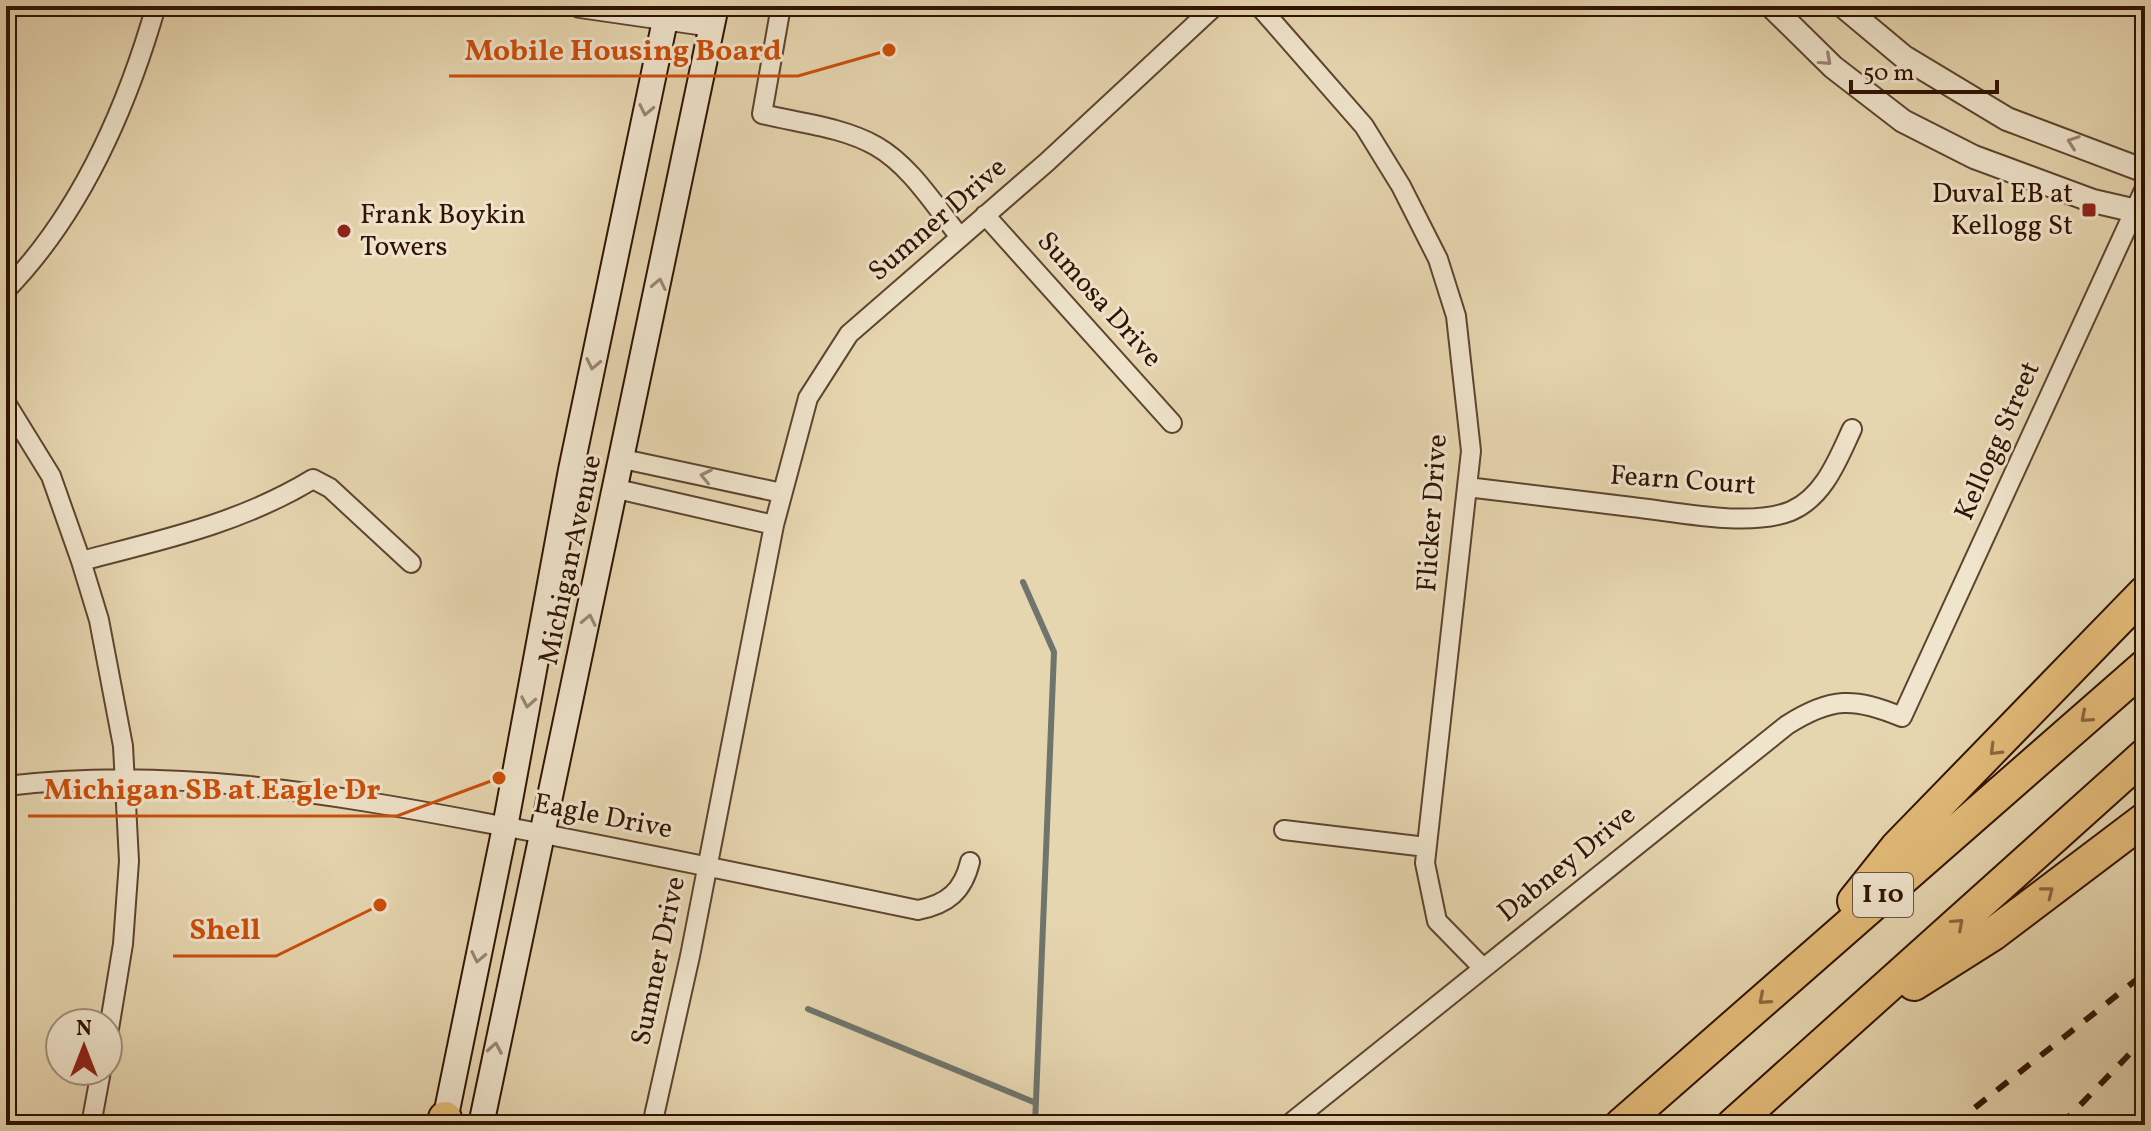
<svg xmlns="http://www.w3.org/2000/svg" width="2151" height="1131" viewBox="0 0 2151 1131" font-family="Vollkorn,serif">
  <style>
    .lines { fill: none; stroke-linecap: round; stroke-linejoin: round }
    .stream { stroke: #6f756d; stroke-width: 6 }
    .minor-casing { stroke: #5e442e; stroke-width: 22 }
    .tertiary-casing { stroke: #5e442e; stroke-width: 26 }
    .secondary-casing { stroke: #301302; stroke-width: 28 }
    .motorway-casing { stroke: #301302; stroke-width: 36 }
    .minor { stroke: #efe4cc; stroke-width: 18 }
    .tertiary { stroke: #efe4cc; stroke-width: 22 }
    .secondary { stroke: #efe4cc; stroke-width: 24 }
    .motorway { stroke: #e3bb78; stroke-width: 32 }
    .rail { stroke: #301302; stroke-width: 6; stroke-dasharray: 14 14; stroke-linecap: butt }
    .oneway { stroke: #998671 }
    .oneway2 { stroke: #8a673d }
    .poi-dot { fill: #8f2418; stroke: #efe4cc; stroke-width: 3 }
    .labels { text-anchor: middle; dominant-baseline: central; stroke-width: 6; stroke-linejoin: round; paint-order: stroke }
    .shield { fill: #efe4cc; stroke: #69523f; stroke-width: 2 }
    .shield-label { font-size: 26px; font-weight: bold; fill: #301302 }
    .poi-label { font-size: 28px; fill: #301302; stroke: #efe4cc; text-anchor: end }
    .street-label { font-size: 28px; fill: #301302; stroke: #efe4cc }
    .leader { fill: none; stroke: #cc4e0a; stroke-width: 3 }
    .callout-dot { fill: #cc4e0a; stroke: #efe4cc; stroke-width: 3 }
    .callout-label { font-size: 30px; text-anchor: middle; font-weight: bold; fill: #cc4e0a; stroke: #efe4cc; stroke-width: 6; stroke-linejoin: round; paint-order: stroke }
  </style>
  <rect width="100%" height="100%" fill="#e6d6b0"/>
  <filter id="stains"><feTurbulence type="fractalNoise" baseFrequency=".0025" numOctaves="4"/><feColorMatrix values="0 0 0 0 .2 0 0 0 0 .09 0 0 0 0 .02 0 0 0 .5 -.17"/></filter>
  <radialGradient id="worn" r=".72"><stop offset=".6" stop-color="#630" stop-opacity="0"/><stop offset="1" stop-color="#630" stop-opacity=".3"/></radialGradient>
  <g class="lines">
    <path class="stream" d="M1023 582 1054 652 1035 1125
      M808 1009 1036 1103"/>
    <g class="minor-casing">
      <path id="minor" d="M781 6 762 114C799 123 843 127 876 146 911 166 935 206 960 237
        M1259 6 1364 126 1401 186 1438 259 1456 316 1471 451 1425 863 1437 921 1483 968
        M985 215 1172 423
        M6 290C80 214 127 107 156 6
        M6 403 51 476 81 561 99 620 123 746 129 861 123 944 108 1035
        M623 459 782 493
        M1467 487C1522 494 1577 500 1632 507 1677 512 1749 528 1791 511 1824 497 1838 459 1852 429
        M617 489 774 525
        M81 561C162 540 241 523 313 479L330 488 411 563
        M6 786C168 766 327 793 486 823 630 850 774 880 918 910 948 904 963 891 970 862
        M1284 830 1426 847
        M91 1125 101 1071
        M652 1125 690 956 774 525 808 398 849 334 1047 162 1215 6
        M1288 1125 1787 725C1831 697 1854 697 1902 717L2145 188"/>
    </g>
    <g class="tertiary-casing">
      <path id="tertiary" d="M580 6 712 25
        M1771 6 1833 67 1903 121 1974 157 2093 201 2145 213
        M1843 6 1904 57 2007 119 2145 171"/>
    </g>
    <g class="secondary-casing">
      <path id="secondary" d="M444 1125 505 827 571 470 668 6
        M481 1125 716 6"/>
    </g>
    <g class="motorway-casing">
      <path id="motorway" d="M1854 901 1897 847 2145 592
        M1914 984 1993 934 2145 819
        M443 1125 445 1118
        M1621 1125 2145 666
        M1733 1125 2145 755"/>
    </g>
    <use href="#minor" class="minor"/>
    <use href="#tertiary" class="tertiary"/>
    <use href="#secondary" class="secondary"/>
    <use href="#motorway" class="motorway"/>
    <path class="rail" d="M1953 1125 2145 973
      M2061 1125 2145 1038"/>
  </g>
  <defs><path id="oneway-chevron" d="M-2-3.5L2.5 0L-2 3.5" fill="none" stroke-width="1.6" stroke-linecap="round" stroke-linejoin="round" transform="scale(2)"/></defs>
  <g class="oneway">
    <use href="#oneway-chevron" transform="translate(1826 60) rotate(42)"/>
    <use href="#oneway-chevron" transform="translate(646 110) rotate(102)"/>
    <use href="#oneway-chevron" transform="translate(2073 142) rotate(-160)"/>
    <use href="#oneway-chevron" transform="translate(659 284) rotate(-78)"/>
    <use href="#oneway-chevron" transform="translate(593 364) rotate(102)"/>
    <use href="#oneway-chevron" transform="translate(706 476) rotate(-168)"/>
    <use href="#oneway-chevron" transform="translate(589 620) rotate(-78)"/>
    <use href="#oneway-chevron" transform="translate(528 702) rotate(100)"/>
    <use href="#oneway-chevron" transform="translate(478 957) rotate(102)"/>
    <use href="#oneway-chevron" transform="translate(495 1048) rotate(-80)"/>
  </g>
  <g class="oneway2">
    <use href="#oneway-chevron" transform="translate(2086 717) rotate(139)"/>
    <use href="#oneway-chevron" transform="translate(1995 750) rotate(135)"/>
    <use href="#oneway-chevron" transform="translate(2048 892) rotate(-38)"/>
    <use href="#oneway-chevron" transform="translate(1958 924) rotate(-42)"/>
    <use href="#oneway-chevron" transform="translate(1764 999) rotate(139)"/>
  </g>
  <g class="poi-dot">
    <rect x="2081" y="202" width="16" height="16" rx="4"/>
    <circle cx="344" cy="231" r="8"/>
  </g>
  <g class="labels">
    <rect class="shield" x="1853" y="873" width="60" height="44" rx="6"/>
    <g class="shield-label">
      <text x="1883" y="895">I 10</text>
    </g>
    <g class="poi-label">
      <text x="2073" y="194">Duval EB at<tspan x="2073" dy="32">Kellogg St</tspan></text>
      <text x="360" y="215" text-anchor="start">Frank Boykin<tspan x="360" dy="32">Towers</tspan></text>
    </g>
    <g class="street-label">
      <text transform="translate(938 220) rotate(-41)">Sumner Drive</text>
      <text transform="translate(1099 300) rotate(48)">Sumosa Drive</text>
      <text transform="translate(1998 441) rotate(-66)">Kellogg Street</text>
      <text transform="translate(1683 481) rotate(4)">Fearn Court</text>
      <text transform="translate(1433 513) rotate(-86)">Flicker Drive</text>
      <text transform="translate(571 560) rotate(-78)">Michigan Avenue</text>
      <text transform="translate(603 817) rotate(11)">Eagle Drive</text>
      <text transform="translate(1567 864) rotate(-39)">Dabney Drive</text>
      <text transform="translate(659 961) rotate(-78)">Sumner Drive</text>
    </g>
  </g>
  <path class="leader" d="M889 50L798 76H449M499 778L397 816H28M380 905L276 956H173"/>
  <g class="callout-dot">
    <circle cx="889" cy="50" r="8"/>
    <circle cx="499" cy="778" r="8"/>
    <circle cx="380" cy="905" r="8"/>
  </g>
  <g class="callout-label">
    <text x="623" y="60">Mobile Housing Board</text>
    <text x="212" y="799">Michigan SB at Eagle Dr</text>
    <text x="225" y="939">Shell</text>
  </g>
  <rect width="2151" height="1131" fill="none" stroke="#e6d6b0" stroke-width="32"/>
  <rect x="8" y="8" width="2135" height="1115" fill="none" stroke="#301302" stroke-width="4"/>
  <rect x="16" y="16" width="2119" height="1099" fill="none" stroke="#301302" stroke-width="2"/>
  <g transform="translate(84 1047)"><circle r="38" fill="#efe4cc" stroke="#a3907b" stroke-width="2"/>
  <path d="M0-6L14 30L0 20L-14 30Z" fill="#8f2418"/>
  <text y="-12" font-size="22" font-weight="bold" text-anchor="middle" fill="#301302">N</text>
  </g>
  <path d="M1851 80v12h146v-12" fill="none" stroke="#301302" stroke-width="4"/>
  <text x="1863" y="80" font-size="24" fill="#301302" stroke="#efe4cc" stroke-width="6" paint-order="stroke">50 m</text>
  <rect width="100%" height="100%" filter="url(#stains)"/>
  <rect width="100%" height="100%" fill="url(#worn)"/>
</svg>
